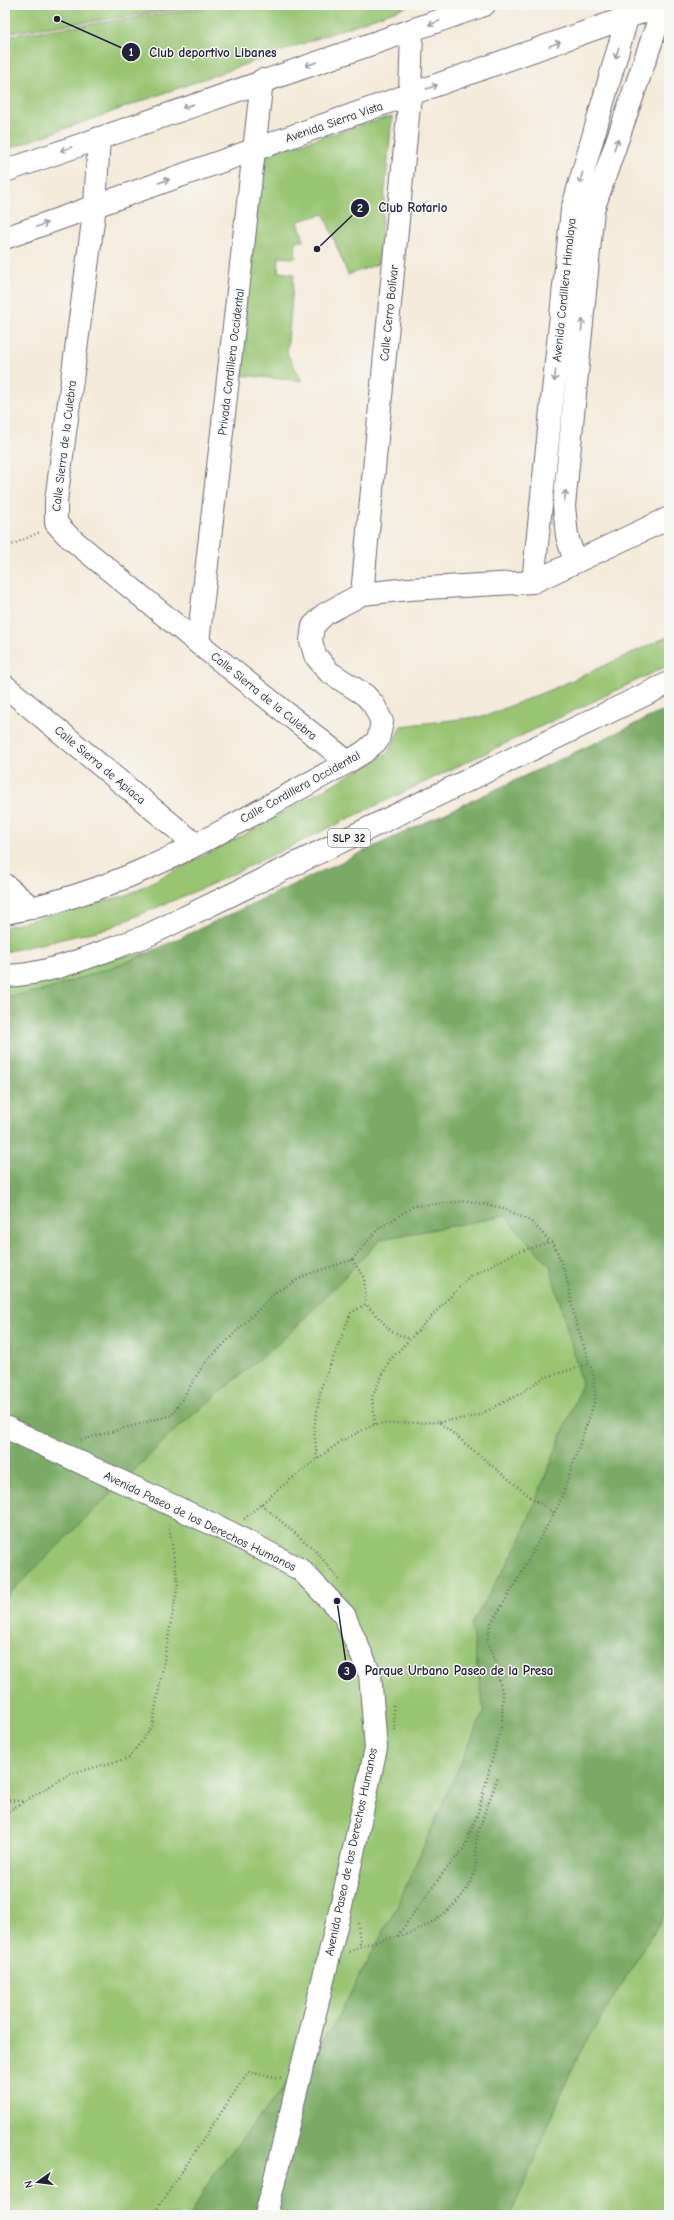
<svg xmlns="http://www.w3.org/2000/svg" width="674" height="2220" viewBox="0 0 674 2220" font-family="'Comic Neue',sans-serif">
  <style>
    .green { fill: #99c573; stroke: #5e7457 }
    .forest { fill: #7aaa65; stroke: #4e6650 }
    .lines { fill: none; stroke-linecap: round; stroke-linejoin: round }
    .minor-casing { stroke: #6c6873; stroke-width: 24 }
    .major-casing { stroke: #6c6873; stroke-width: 24 }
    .path { stroke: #6c6873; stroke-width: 2.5; stroke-dasharray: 1 3; stroke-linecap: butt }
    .minor { stroke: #fff; stroke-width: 22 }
    .major { stroke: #fff; stroke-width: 22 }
    .oneway { stroke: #9c9ca7 }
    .labels { text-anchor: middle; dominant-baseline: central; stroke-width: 3; stroke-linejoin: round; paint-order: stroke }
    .shield { fill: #f6f6f2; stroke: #626272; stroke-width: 1 }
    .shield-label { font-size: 11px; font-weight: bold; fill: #22223b }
    .street-label { font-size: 12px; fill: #22223b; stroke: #f6f6f2 }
    .leader { fill: none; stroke: #22223b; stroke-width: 1.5 }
    .callout-dot { fill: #22223b; stroke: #f6f6f2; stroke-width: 1.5 }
    .mark-label { font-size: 12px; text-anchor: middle; font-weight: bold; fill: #fff }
    .callout-label { font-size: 13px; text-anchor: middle; font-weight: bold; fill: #22223b; stroke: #f6f6f2; stroke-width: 3; stroke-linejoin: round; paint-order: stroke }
  </style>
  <rect width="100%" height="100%" fill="#f6f6f2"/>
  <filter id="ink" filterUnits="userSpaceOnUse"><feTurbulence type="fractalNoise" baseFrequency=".025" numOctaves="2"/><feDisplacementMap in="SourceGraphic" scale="8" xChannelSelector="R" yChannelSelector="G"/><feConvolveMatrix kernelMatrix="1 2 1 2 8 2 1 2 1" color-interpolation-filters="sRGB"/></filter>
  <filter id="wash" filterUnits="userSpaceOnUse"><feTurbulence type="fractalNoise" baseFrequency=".012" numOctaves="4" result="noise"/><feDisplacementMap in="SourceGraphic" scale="16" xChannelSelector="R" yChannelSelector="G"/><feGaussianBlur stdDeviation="0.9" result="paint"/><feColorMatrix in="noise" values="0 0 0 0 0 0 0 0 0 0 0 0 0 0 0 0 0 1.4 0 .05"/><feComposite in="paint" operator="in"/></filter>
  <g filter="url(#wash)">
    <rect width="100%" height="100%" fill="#f4eada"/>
    <path class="green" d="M5 5H411L5 150V36L205 8V6L5 33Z
      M392 116 378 264 348 275 324 214 298 221 304 241H296L295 258 279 257 278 272 294 274 287 353 302 381 239 375 262 155Z
      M669 636V665L212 884 106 929 5 952V927L127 895 247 833 388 753 401 726 486 716 564 684Z
      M669 709V2215H5V973L154 952Z"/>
    <path class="forest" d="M669 708V1907L576 2059 511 2215H189L215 2172 332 2028 396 1908 484 1711 471 1625 518 1545 582 1384 550 1266 505 1216 381 1239 288 1335 174 1431 5 1598V997L46 990 135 959Z"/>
  </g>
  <g filter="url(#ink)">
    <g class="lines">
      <g class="minor-casing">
        <path id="minor" d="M99 138 95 206 56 501V523L68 536 198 643 348 762
          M575 562 567 536 564 506 593 210 664 5
          M533 582 572 210 628 15
          M362 594 410 95 412 31
          M198 643 262 80
          M5 686 195 844
          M5 885 32 908
          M5 913C130 892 238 821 348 762L364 752 378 740 382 722 374 705 365 695 329 672 315 655 311 641 313 626 325 614 362 594 409 589 533 582 669 518
          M5 1427 229 1532 301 1570 344 1615 370 1674 376 1748 344 1894 266 2215"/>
      </g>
      <g class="major-casing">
        <path id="major" d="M5 171 484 5
          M5 238 662 5
          M5 976C52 975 100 952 144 937L669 683"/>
      </g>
      <path class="path" d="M5 548 40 532
        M352 1260 364 1277 366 1304
        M439 1422 477 1416 518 1395 543 1378 590 1364
        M375 1424 372 1397 389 1361 470 1276 515 1253 550 1242
        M81 1440 172 1415 204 1364 276 1292 308 1274 352 1260 378 1229 414 1206 468 1201 503 1208 530 1221 555 1246 566 1276 575 1319 594 1377 595 1400 559 1504 513 1588 490 1625 487 1641 494 1659 503 1695 502 1724 477 1815 464 1848 443 1873 396 1938
        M317 1459 314 1429 321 1388 351 1313 366 1304 391 1331 410 1339
        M261 1504 318 1553 339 1580
        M244 1519 282 1486 341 1441 375 1424 439 1422 529 1496 554 1513
        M393 1705 395 1730
        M5 1800 23 1801
        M5 1813 70 1774 129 1758 152 1727 178 1584 169 1525
        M358 1923 360 1945
        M349 1952C370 1939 396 1940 418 1930 440 1919 471 1895 475 1869 477 1860 475 1851 476 1842 480 1821 492 1796 498 1776
        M153 2215 248 2072 281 2078"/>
      <use href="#minor" class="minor"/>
      <use href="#major" class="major"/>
    </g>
    <defs><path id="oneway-shaft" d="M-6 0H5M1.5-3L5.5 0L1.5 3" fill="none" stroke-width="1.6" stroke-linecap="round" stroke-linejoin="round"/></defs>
    <g class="oneway">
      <use href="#oneway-shaft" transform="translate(434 23) rotate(160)"/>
      <use href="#oneway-shaft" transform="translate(555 44) rotate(-20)"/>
      <use href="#oneway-shaft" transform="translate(617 53) rotate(106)"/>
      <use href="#oneway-shaft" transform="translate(311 64) rotate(162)"/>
      <use href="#oneway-shaft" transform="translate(432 87) rotate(-20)"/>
      <use href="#oneway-shaft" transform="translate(188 106) rotate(161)"/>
      <use href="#oneway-shaft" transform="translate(616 144) rotate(-71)"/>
      <use href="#oneway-shaft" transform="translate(66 149) rotate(161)"/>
      <use href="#oneway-shaft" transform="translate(581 178) rotate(106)"/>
      <use href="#oneway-shaft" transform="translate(164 181) rotate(-19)"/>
      <use href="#oneway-shaft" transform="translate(42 225) rotate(-20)"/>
      <use href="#oneway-shaft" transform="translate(582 325) rotate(-84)"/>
      <use href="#oneway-shaft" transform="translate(555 376) rotate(96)"/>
      <use href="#oneway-shaft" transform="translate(565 496) rotate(-84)"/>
    </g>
  </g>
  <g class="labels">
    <rect class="shield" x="328" y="829" width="42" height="18" rx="3"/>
    <g class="shield-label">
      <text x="349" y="838">SLP 32</text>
    </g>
    <g class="street-label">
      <text transform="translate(334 122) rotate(-19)">Avenida Sierra Vista</text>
      <text transform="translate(564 290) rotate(-84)">Avenida Cordillera Himalaya</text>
      <text transform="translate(389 313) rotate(-84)">Calle Cerro Bolívar</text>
      <text transform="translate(231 362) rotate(-83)">Privada Cordillera Occidental</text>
      <text transform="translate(64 446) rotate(-83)">Calle Sierra de la Culebra</text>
      <text transform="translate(264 696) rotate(39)">Calle Sierra de la Culebra</text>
      <text transform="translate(100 765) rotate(40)">Calle Sierra de Apiaca</text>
      <text transform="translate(300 787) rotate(-29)">Calle Cordillera Occidental</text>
      <text transform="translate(200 1521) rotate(26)">Avenida Paseo de los Derechos Humanos</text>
      <text transform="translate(351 1852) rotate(-78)">Avenida Paseo de los Derechos Humanos</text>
    </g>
  </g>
  <path class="leader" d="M57 19L131 52M317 249L360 208M337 1601L347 1671"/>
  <g class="callout-dot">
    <circle cx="57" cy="19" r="4"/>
    <circle cx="317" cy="249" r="4"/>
    <circle cx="337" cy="1601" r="4"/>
    <circle cx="131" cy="52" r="10"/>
    <circle cx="360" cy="208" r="10"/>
    <circle cx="347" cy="1671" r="10"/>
  </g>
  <g class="mark-label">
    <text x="131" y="56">1</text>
    <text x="360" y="212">2</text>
    <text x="347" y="1675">3</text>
  </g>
  <g class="callout-label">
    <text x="213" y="57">Club deportivo Libanes</text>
    <text x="413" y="212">Club Rotario</text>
    <text x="459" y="1675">Parque Urbano Paseo de la Presa</text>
  </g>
  <rect width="674" height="2220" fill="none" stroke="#f6f6f2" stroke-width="20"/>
  <g transform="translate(38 2182) rotate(256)" stroke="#f6f6f2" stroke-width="3" paint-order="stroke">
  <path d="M0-3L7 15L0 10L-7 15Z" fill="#22223b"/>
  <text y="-6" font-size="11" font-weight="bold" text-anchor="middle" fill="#22223b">N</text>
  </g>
</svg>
